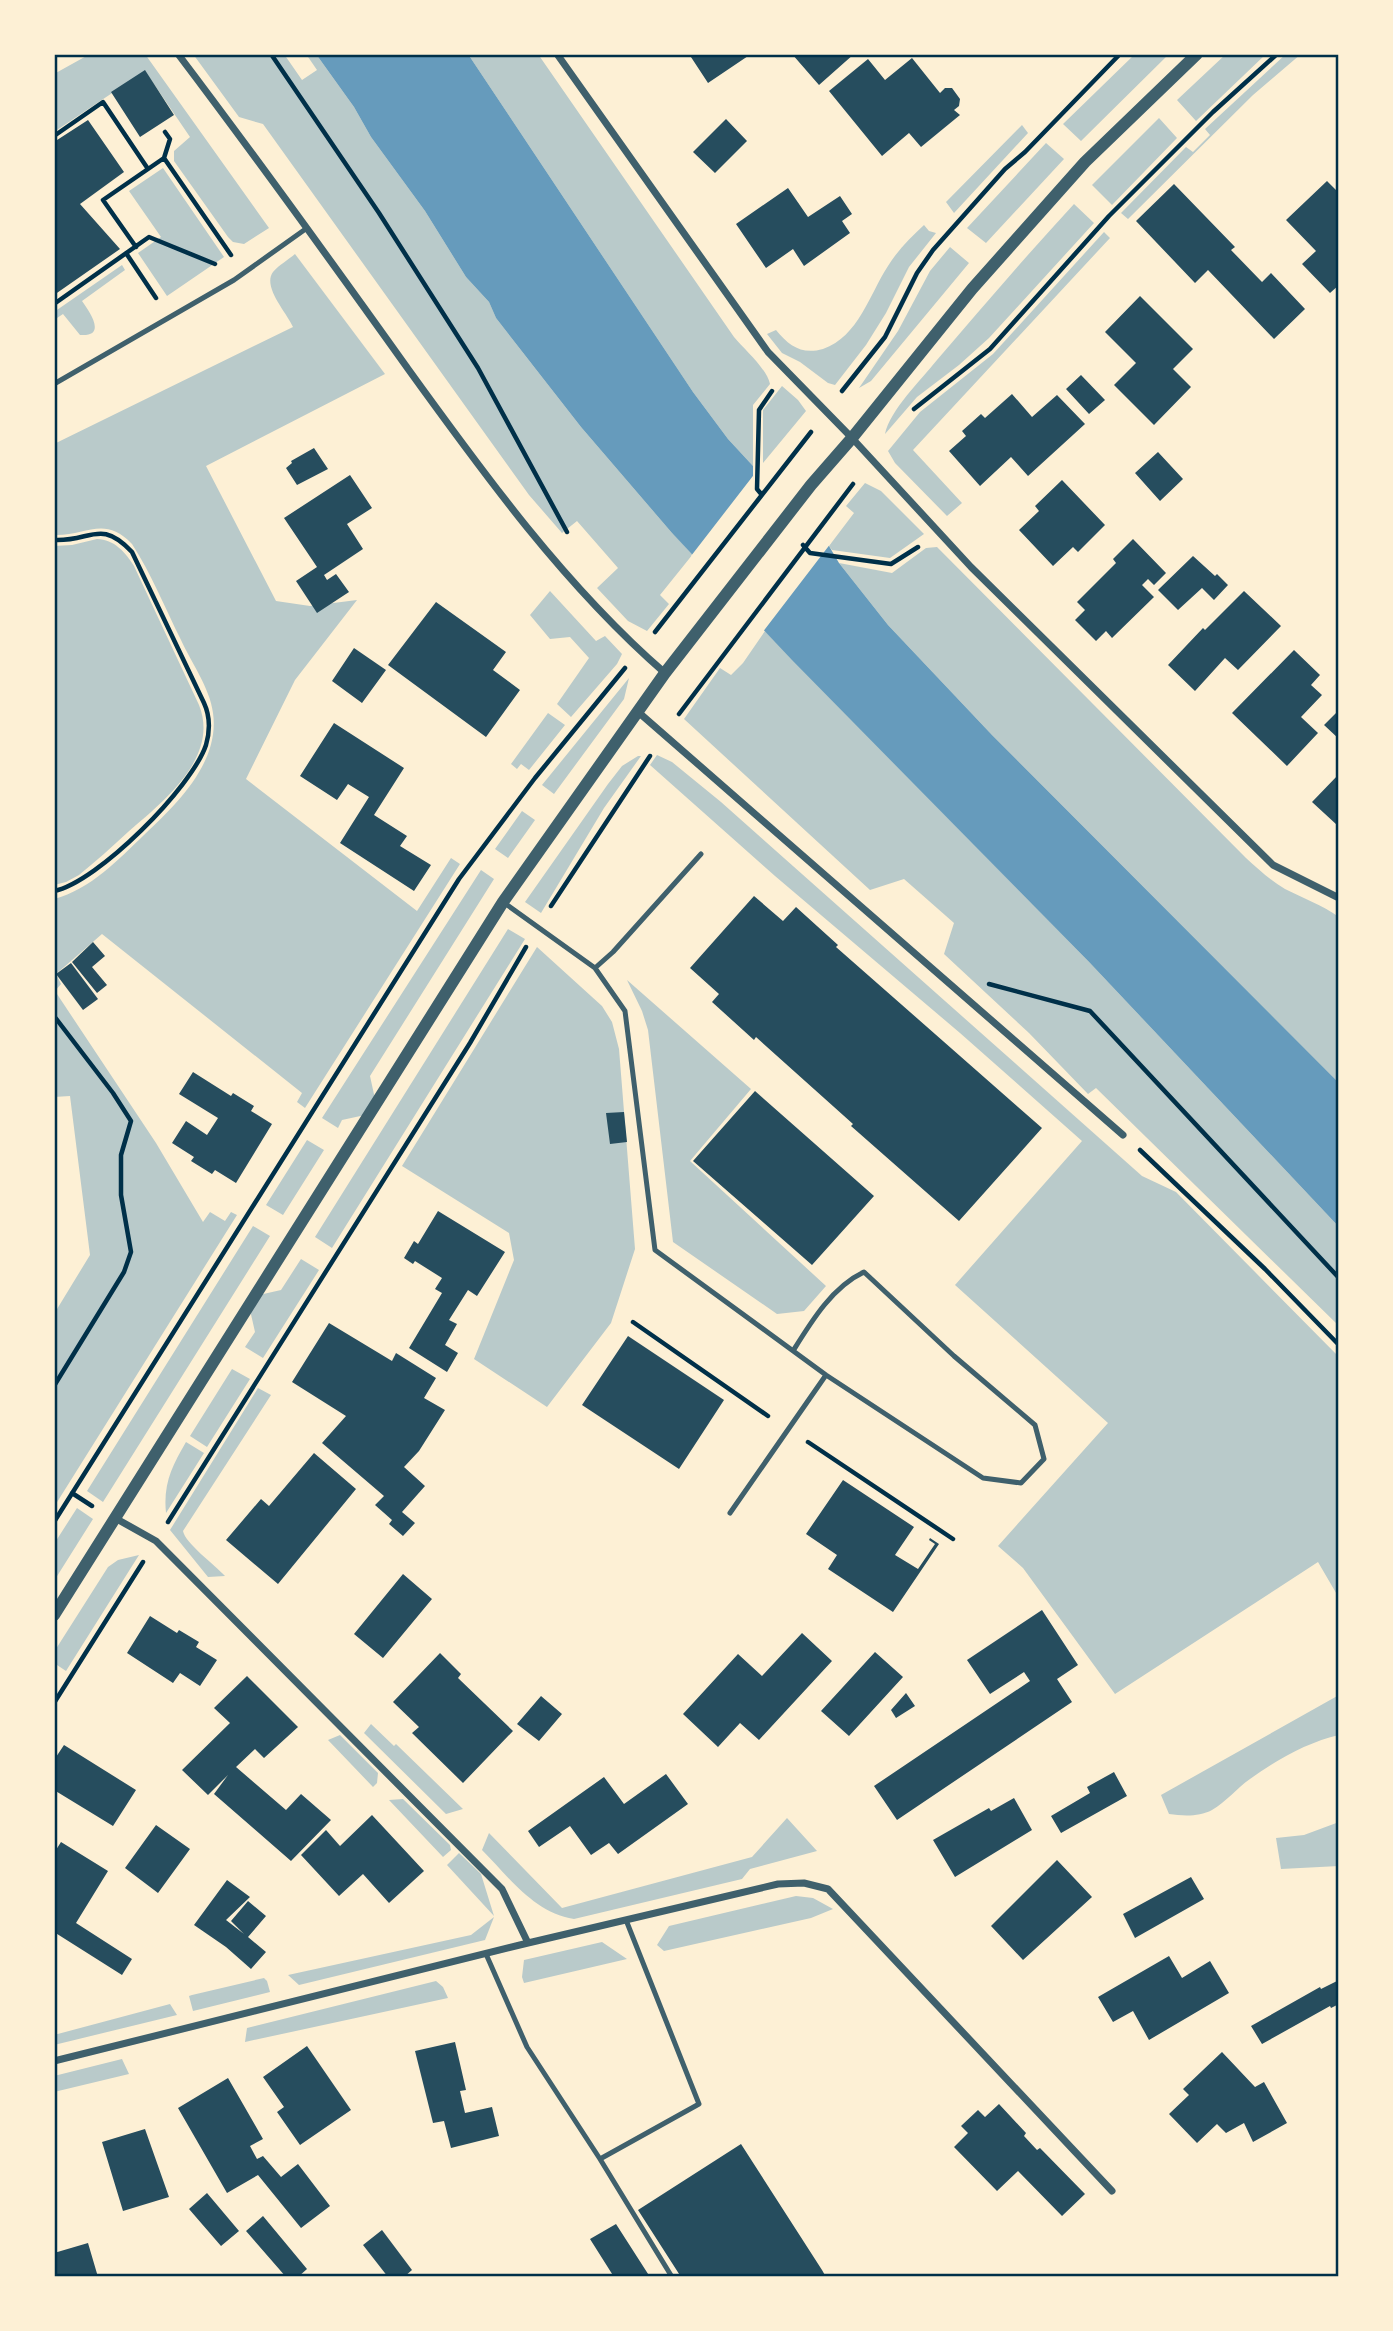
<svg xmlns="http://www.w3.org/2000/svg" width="1393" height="2331" viewBox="0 0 1393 2331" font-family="'Crimson Pro',serif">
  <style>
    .green { fill: #b9caca }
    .water { fill: #669bbc }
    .pier { fill: #fdf0d5 }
    .building { fill: #264d5e }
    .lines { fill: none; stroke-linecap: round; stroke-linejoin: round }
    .path { stroke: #003049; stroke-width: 4.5 }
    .service { stroke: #3f606c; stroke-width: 5 }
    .minor { stroke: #3f606c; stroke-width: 7 }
    .tertiary { stroke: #3f606c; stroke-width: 12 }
    .neatline { fill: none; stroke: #003049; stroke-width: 2.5 }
  </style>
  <rect width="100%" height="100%" fill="#fdf0d5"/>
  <path class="green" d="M90 54H145L269 228 244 244 233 242 228 237 174 161V151L190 137 145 71 54 132V74Z
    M193 54H284L302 80 317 70 306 54H316L354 107 371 137 425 211 466 277 489 302 496 318 581 427 672 533 693 554 660 595 669 604 647 631 628 621 597 588 618 568 577 521 562 533 529 495 263 124 239 117Z
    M468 54H538L734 337C745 350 767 369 770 384L753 405V466L728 439 693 392Z
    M1135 54H1169L1081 141 1063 124Z
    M1226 54H1266L1196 121 1177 100Z
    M1286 54H1301L1253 95 1128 219 1121 213 1186 147 1193 152 1210 135 1205 129Z
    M1159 118 1177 138 1112 205 1092 185Z
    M1022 125 1028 133 954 213 946 202Z
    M1046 143 1064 159 986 243 967 228Z
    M163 168 224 257 167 296 138 253 161 237 129 191Z
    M1074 204 1094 223 989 338 959 365 917 397 885 434C890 410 921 380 937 360 982 307 1027 255 1074 204Z
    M924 225 929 231 936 233 909 267 886 313 866 345 835 385 828 383 800 362 782 353 767 334 776 330C789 346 802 355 823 349 859 336 869 295 888 266 897 251 911 237 924 225Z
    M1104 232 1110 238 913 450 962 503 947 516 895 463 888 451 920 412 993 354Z
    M950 247 969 263 871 381 859 388 898 331 930 271Z
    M295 254 385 374 206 466 276 601 310 606 357 600 295 680 246 779 417 911 451 858 460 864 305 1108 297 1102 302 1093 102 934 56 974 61 984 55 991 156 1143 203 1222 210 1212 225 1221 231 1212 237 1215 54 1507V1314L90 1255 70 1096 54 1097V899C91 889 118 860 145 834 177 804 220 762 213 713 210 688 191 662 181 640 165 608 151 573 132 544 104 515 87 536 54 535V444L293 327C287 313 262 287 273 272 279 265 288 260 295 254Z
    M122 265 125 270 82 301C89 311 108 337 80 335L63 314 54 320V312Z
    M782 386 798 400 806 411 763 463V410Z
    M865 483 881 491 924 534 890 558 832 550 829 546 854 513 846 506Z
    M97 539C114 539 126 553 134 566L199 705C220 757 163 802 128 832 112 847 96 861 79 875L66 882 54 885V546L72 545Z
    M937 547 1246 858C1258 869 1270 880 1285 889 1303 898 1322 905 1339 917V1083L992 735 888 625 839 563 892 573 926 548Z
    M550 591 596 641 605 636 622 654 617 664 571 717 557 704 589 658 570 637 550 639 530 615Z
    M765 631 1090 963 1339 1227V1326L1096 1088 1088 1094 1029 1033 944 954 954 923 904 879 870 890 684 719 720 668 731 675 743 663Z
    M629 678 624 699 554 794 542 785Z
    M548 713 565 725 529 770 521 764 517 769 511 764Z
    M657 755 672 762 721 802 1142 1176 1176 1192 1339 1357V1598L1318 1562 1115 1694 1023 1568 998 1546 1108 1423 955 1285 1082 1141 960 1033 775 876 650 765Z
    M638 756H641L604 808 541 913 525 902 608 784 622 766Z
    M522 811 535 820 508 858 495 849Z
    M481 870 494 879 370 1076 375 1099 365 1115 342 1120 338 1128 322 1118Z
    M508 929 525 939 332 1248 315 1237Z
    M537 947 602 1006 612 1022 619 1049 635 1249 611 1323 547 1407 474 1359 514 1260 509 1233 402 1166Z
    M627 980 751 1089 690 1161 826 1286 804 1311 777 1314 673 1242 648 1030 642 1011Z
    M307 1140 324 1150 283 1215 266 1205Z
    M253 1226 270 1236 103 1502 87 1491Z
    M301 1259 319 1270 263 1358 245 1347 255 1332 250 1310 259 1295 281 1290Z
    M232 1369 250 1379 207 1447 190 1436Z
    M258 1388 271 1395 183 1531C185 1543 215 1565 225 1576L208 1577 170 1530Z
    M186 1442 204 1453 166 1513C163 1484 172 1466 186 1442Z
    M77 1508 93 1519 54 1581V1544Z
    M139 1555 66 1671 54 1663V1652L108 1567 118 1560Z
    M1339 1695V1735C1308 1742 1276 1760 1250 1779 1237 1788 1226 1802 1212 1810 1199 1817 1183 1816 1169 1814L1161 1795Z
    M371 1724 394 1746 396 1744 463 1809 446 1814 364 1733Z
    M340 1735 378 1773 377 1783 373 1787 328 1740Z
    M403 1799 450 1845 451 1850 443 1857 389 1800Z
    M787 1818 817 1851 750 1869 742 1879 574 1919C534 1913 509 1877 482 1850L489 1833 562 1908 752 1857Z
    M1339 1822V1866L1281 1869 1276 1838 1304 1835Z
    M459 1853 481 1874 494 1916 447 1865Z
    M796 1896 813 1898 833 1909 811 1918 664 1951 657 1945 669 1926Z
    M494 1917 485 1940 299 1985 288 1975 471 1935Z
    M602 1942 627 1959 524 1983 522 1977 524 1960Z
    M264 1978 267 1981 270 1992 193 2011 189 1996 192 1995Z
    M436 1981 443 1987 448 1998 245 2042 247 2028Z
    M170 2004 177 2015 54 2045V2035Z
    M122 2059 129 2074 54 2092V2076Z"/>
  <path class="water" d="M316 54H468L693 392 728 439 753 466V477L829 546 839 563 888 625 992 735 1339 1083V1227L1090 963 792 660 672 533 581 427 496 318 489 302 466 277 425 211 371 137 354 107Z"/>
  <path class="pier" d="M756 472V475L765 480 831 543 762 633 691 556Z"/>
  <path class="building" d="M689 54H751L708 83Z
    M792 54H854L819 85Z
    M912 58 940 93 945 88H952L960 99 959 106 954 110 960 115 921 147 909 133 882 156 829 91 868 59 885 80Z
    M145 70 174 115 140 137 111 92Z
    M726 119 747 141 715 173 693 152Z
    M88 120 124 172 80 204 120 249 54 295V142Z
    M1327 181 1339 193V285L1330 293 1302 264 1316 251 1286 220Z
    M1174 184 1235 247 1231 250 1262 282 1271 273 1305 309 1274 339 1208 270 1195 283 1136 221Z
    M788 188 808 217 840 196 852 214 842 221 850 233 804 266 793 249 766 268 736 224Z
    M1140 296 1193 349 1173 369 1191 387 1154 425 1114 385 1136 363 1105 332Z
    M1081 375 1105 400 1089 414 1066 389Z
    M1012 394 1032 417 1057 395 1085 424 1028 476 1011 457 980 486 949 451 966 436 962 431 981 414 985 418Z
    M314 448 328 469 297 485 286 468 292 463 291 461Z
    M1158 452 1183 479 1160 501 1135 473Z
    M350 475 372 508 347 524 363 549 324 575 327 580 336 574 349 592 317 613 296 581 317 567 284 518Z
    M1062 480 1105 525 1078 552 1073 547 1053 566 1019 530 1039 511 1035 506Z
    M1133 539 1166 573 1154 585 1148 579 1142 585 1154 597 1112 638 1106 631 1096 641 1075 620 1085 610 1077 602 1116 563 1113 559Z
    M1193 556 1215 576 1217 574 1228 585 1214 600 1202 588 1178 610 1158 590Z
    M1244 591 1281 626 1238 670 1225 658 1195 691 1168 665 1203 628 1205 630Z
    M436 602 506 652 493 670 520 690 486 737 388 665Z
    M354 648 386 670 362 703 332 681Z
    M1294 650 1320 675 1311 685 1322 695 1301 717 1318 733 1287 766 1232 713Z
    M1339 710V739L1324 725Z
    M334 723 404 768 374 815 407 836 400 846 431 865 414 891 340 843 369 797 348 784 337 800 300 776Z
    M1339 774V823L1337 825 1312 802Z
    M754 896 783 921 796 907 838 945 836 947 1042 1128 959 1221 851 1126 853 1124 756 1037 754 1040 712 1002 719 994 690 968Z
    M93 942 105 956 92 967 107 985 97 993 72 962Z
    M71 963 98 999 83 1010 56 974Z
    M193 1072 231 1096 233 1093 254 1106 251 1111 272 1124 236 1183 215 1170 212 1174 191 1161 194 1157 172 1143 186 1121 207 1135 218 1118 179 1094Z
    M755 1091 874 1196 812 1265 693 1161Z
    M624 1112 627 1142 610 1144 606 1113Z
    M438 1211 505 1252 477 1296 468 1290 449 1320 457 1324 445 1345 458 1353 447 1372 409 1348 442 1293 435 1289 442 1278 415 1261 413 1264 404 1258 414 1241 418 1244Z
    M329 1323 392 1361 396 1353 436 1378 424 1398 445 1410 419 1451 404 1467 425 1486 402 1512 415 1523 403 1536 389 1524 392 1520 375 1505 384 1496 322 1443 346 1416 292 1382Z
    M628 1336 724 1400 679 1469 582 1405Z
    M314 1453 356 1489 278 1584 226 1540 261 1499 269 1506Z
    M843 1480 914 1527 895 1555 918 1569 935 1544 929 1540 930 1538 939 1544 893 1612 828 1569 837 1555 806 1534Z
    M403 1574 432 1599 383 1658 354 1634Z
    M1042 1610 1078 1665 1057 1679 1072 1702 897 1820 874 1786 1030 1681 1024 1672 990 1694 967 1660Z
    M150 1616 177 1633 179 1630 199 1642 196 1647 217 1660 200 1686 180 1673 173 1683 127 1653Z
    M802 1633 832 1661 759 1740 740 1723 718 1747 683 1714 738 1654 762 1676Z
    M875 1652 903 1677 849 1736 821 1711Z
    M440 1653 461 1674 458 1678 513 1731 463 1783 412 1733 419 1727 393 1702Z
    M247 1676 298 1727 264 1758 255 1749 236 1767 286 1810 301 1794 331 1820 291 1861 214 1794 228 1775 208 1795 182 1770 230 1723 214 1708Z
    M906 1693 915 1706 896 1718 891 1710Z
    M541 1696 562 1714 539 1741 517 1724Z
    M64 1745 136 1790 113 1826 54 1790V1760Z
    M1114 1772 1127 1796 1061 1833 1051 1816 1090 1793 1087 1787Z
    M666 1774 688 1804 618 1854 609 1843 591 1855 570 1826 539 1847 528 1831 604 1777 624 1804Z
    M1014 1798 1032 1830 955 1877 933 1840 989 1808 991 1811Z
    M372 1815 424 1871 389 1903 363 1874 339 1896 301 1855 326 1830 340 1846Z
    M156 1825 190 1849 158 1893 125 1868Z
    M61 1842 108 1871 76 1923 132 1959 122 1975 54 1932V1853Z
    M1057 1860 1092 1897 1023 1960 991 1926Z
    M1191 1877 1204 1899 1135 1938 1123 1914Z
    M227 1880 250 1897 226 1920 244 1934 231 1921 248 1901 266 1916 248 1937 266 1952 251 1969 226 1947 194 1925Z
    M1169 1956 1182 1978 1210 1961 1229 1993 1149 2040 1133 2011 1113 2022 1098 1997Z
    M1339 1980V2004L1331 2008 1330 2006 1262 2044 1251 2026 1320 1987 1321 1989Z
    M455 2042 466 2090 460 2091 465 2113 492 2107 499 2136 451 2148 444 2121 433 2123 415 2051Z
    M307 2046 351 2110 300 2145 277 2112 284 2107 263 2077Z
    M1222 2052 1255 2087 1264 2082 1287 2123 1253 2142 1244 2123 1226 2133 1217 2124 1197 2143 1169 2114 1189 2095 1183 2089Z
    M228 2078 263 2139 250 2146 257 2159 263 2156 281 2177 298 2164 330 2206 301 2228 258 2175 227 2193 178 2108Z
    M999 2104 1026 2133 1024 2136 1037 2150 1040 2148 1085 2194 1062 2216 1018 2171 997 2191 954 2147 968 2133 961 2126 978 2110 985 2117Z
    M145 2129 169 2197 123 2211 102 2142Z
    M741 2144 822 2270 826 2277H681L638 2210Z
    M207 2193 239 2231 221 2246 189 2209Z
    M263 2216 307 2269 298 2277H286L246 2231Z
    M616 2224 650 2277H614L590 2239Z
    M382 2230 412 2270 404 2277H388L363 2245Z
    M88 2243 98 2277H54V2253Z"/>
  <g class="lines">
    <path class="path" d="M271 54 379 213 478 368 567 532
      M54 136 103 102 148 169
      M164 158 231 255
      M136 247 103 200 164 158 170 139 165 132
      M126 253 156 298
      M54 304 149 237 215 264
      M842 391 885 337 917 273 933 250 1005 169 1025 152 1120 54
      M914 409 990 349 1109 216 1213 112 1277 54
      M762 495 757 489 759 410 772 391
      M54 540C91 542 100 518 132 552L204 703C210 716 210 731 206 745 192 787 98 882 54 891
      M803 545 810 553 891 564 918 547
      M655 632 811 432
      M679 714 853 484
      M551 906 650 756
      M989 984 1090 1011 1339 1278
      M54 1016 113 1093 131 1121 121 1155V1195L131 1252 124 1272 54 1386
      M1140 1150 1265 1269 1339 1345
      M633 1322 768 1416
      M808 1442 953 1539
      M72 1493 92 1506
      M54 1522 459 879 535 778 625 668
      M168 1522 470 1043 526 947
      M54 1703 143 1562"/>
    <path class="service" d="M54 384 234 280 307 228
      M503 902 595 968 625 1011 655 1250 826 1375 983 1478 1021 1483 1044 1459 1035 1425 954 1356 864 1272C832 1287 811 1322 793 1351
      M595 968 613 952 701 854
      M730 1513 826 1375
      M486 1954 527 2047 600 2159 699 2104 626 1920
      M600 2159 672 2277"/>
    <path class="minor" d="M178 54C256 157 331 261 406 366 484 474 564 585 665 673
      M557 54 768 352 852 438 971 567 1273 865 1339 898
      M637 711 1123 1135
      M115 1518 156 1541 502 1889 528 1943
      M54 2061 528 1943 778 1884 804 1883 828 1889 1112 2191"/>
    <path class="tertiary" d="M54 1615 503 902 665 673 811 485 852 438 972 289 1085 162 1197 54"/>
  </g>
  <rect width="1393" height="2331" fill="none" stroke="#fdf0d5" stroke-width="112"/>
  <rect x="56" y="56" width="1281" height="2219" class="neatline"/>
</svg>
